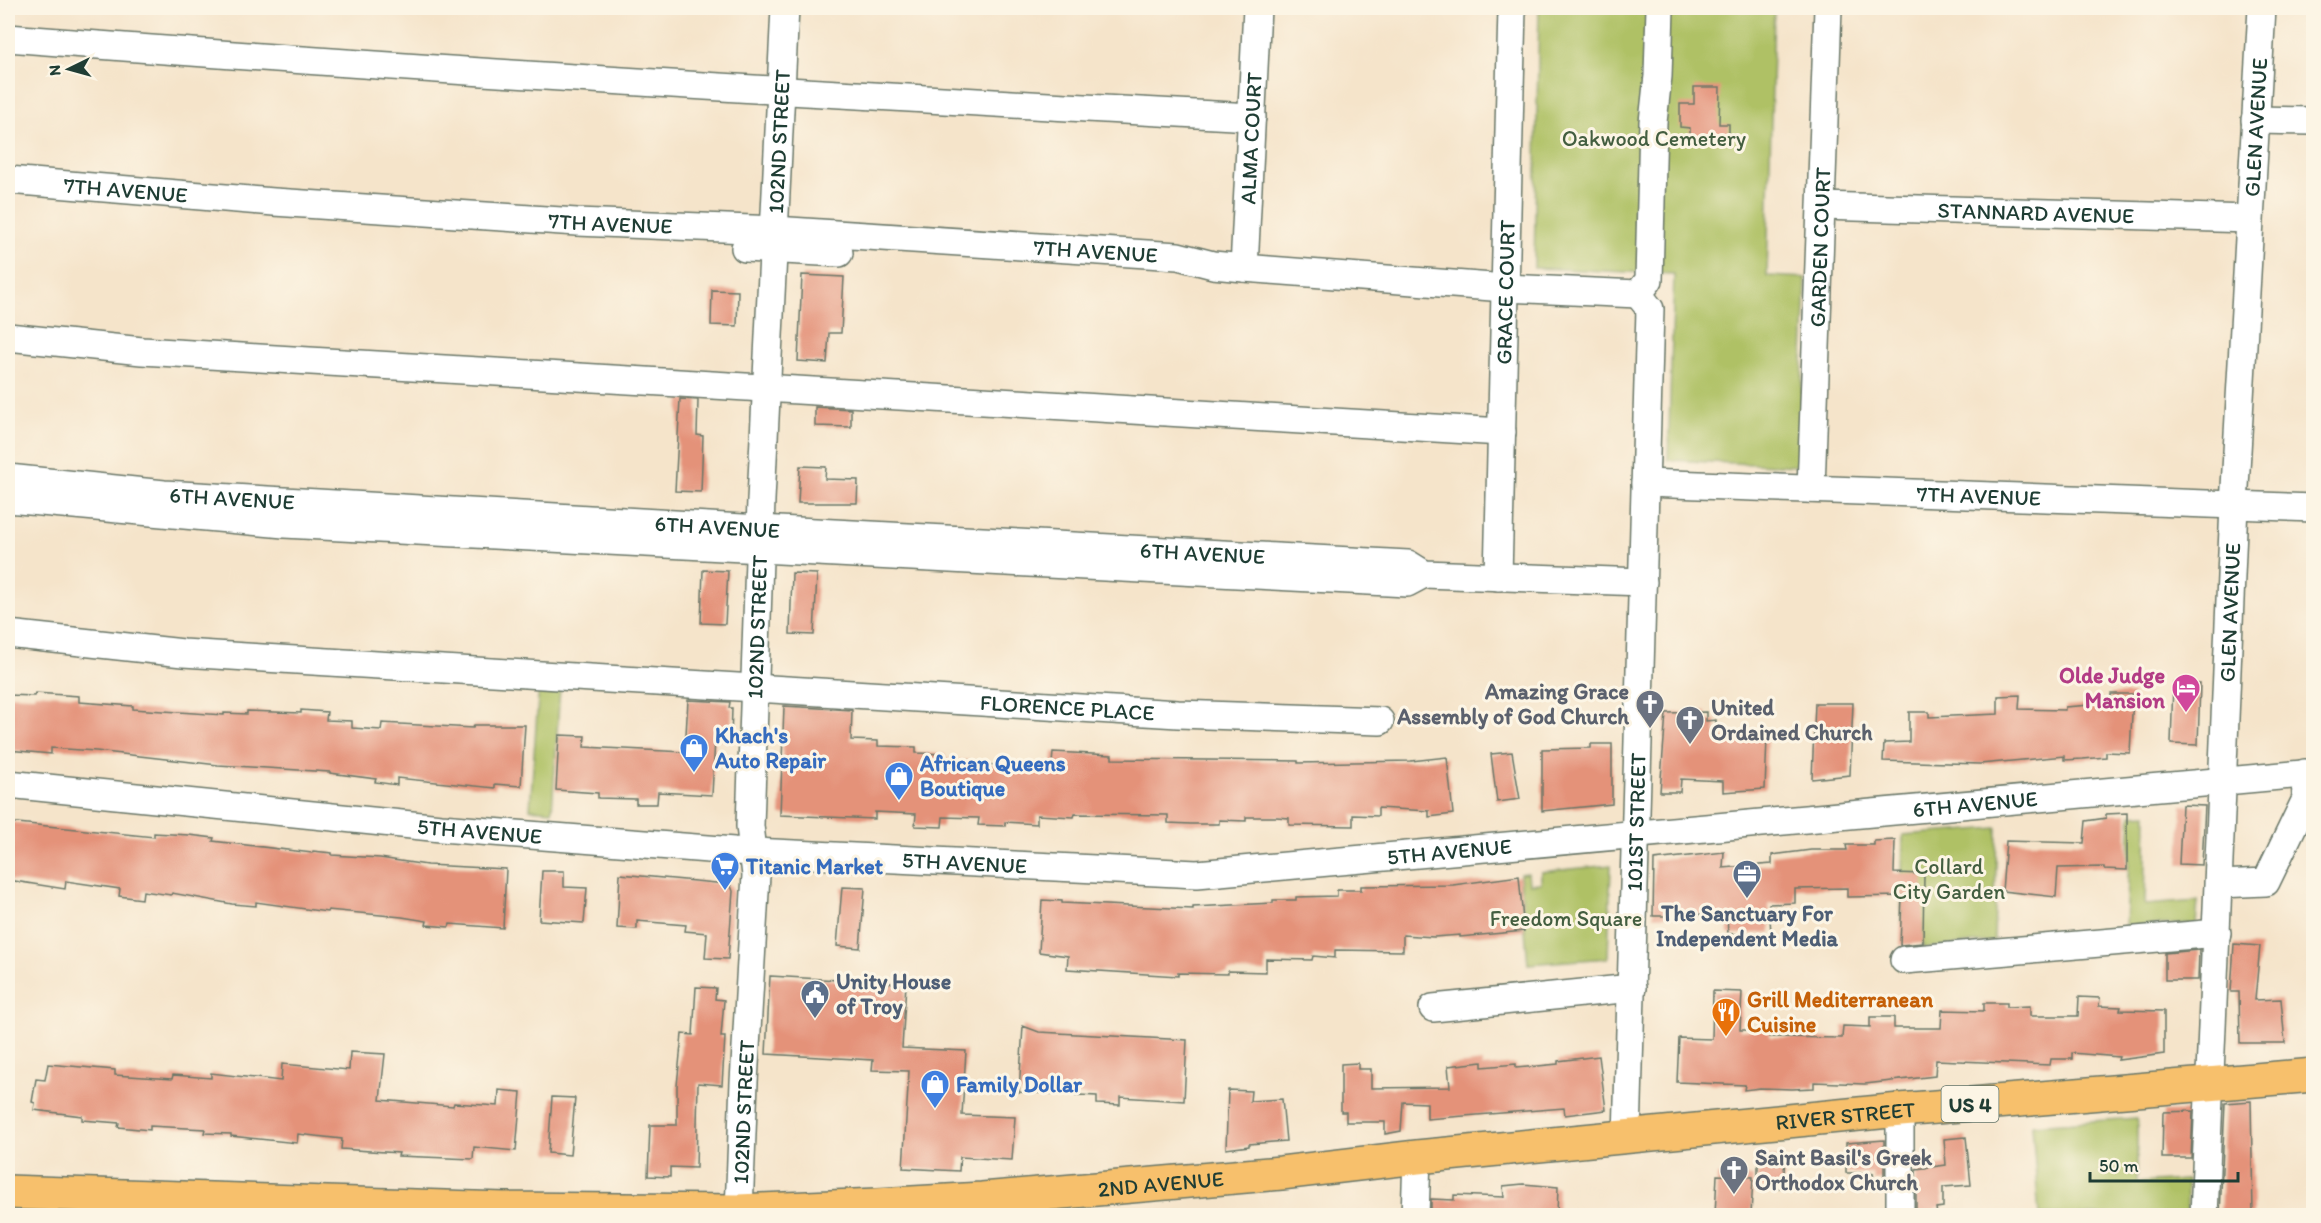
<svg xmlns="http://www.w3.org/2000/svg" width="2321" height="1223" viewBox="0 0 2321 1223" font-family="Itim,sans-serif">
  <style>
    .green { fill: #afc165; stroke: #677f4c; stroke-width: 1.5 }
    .building { fill: #e49279 }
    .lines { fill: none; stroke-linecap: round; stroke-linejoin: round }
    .minor-casing { stroke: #6a7768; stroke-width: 30 }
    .major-casing { stroke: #6a7768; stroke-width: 36 }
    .minor { stroke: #fff; stroke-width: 27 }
    .major { stroke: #f7c06c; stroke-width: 33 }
    .labels { text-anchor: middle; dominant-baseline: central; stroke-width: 6; stroke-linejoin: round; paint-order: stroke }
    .shield { fill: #fcf5e5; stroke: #617469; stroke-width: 1.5 }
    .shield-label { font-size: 21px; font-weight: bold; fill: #1f3d34 }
    .street-label { font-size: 22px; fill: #1f3d34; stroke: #fcf5e5 }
    .park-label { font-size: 22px; fill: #435e40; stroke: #fcf5e5 }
    .hotel-label { font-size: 22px; font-weight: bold; fill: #b23c85; stroke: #fcf5e5; text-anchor: end }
    .worship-label { font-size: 22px; font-weight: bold; fill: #5b616d; stroke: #fcf5e5; text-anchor: start }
    .shop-label { font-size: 22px; font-weight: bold; fill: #366cbe; stroke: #fcf5e5; text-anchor: start }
    .service-label { font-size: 22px; font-weight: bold; fill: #4e5e75; stroke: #fcf5e5 }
    .food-label { font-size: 22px; font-weight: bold; fill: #c56008; stroke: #fcf5e5; text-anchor: start }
  </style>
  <rect width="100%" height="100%" fill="#fcf5e5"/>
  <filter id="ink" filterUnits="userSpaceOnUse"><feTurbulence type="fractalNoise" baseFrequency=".0167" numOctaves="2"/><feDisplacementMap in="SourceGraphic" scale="12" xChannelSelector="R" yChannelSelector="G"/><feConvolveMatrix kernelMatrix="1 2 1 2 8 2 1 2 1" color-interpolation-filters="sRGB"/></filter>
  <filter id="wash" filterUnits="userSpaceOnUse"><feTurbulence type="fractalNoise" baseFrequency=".008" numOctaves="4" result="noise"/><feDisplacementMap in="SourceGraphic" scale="24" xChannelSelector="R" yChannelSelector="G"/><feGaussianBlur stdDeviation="1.35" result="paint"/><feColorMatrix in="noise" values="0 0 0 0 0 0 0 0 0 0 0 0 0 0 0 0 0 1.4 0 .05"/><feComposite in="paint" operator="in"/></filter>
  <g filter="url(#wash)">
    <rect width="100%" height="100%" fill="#f5e4ca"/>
    <path class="green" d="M1539 8H1774L1767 276 1806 278 1799 466 1668 460 1674 274 1534 268Z
      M539 685 560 687 552 811 530 809Z
      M2147 814 2145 905 2198 901 2196 924 2126 925 2131 815Z
      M1997 828 1994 941 1923 948V924L1901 922 1903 835Z
      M1611 865 1608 958 1528 964 1520 874 1528 873 1529 884 1541 883V872Z
      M2137 1118V1183L2187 1180V1215H2039L2032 1125Z"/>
    <g id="blocks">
      <path class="building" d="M1694 87H1720L1719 124H1729V141L1690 140V128L1680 127V104H1694Z
        M802 275 844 277 841 333H829L827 363 798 361Z
        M712 290 738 291 737 326 711 325Z
        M680 399 698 400 697 435 703 436 701 492 675 491Z
        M815 407 851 409V427L815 426Z
        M800 466 826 467 825 479 858 480 857 503H798Z
        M703 570 728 571 725 624 701 623Z
        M792 573 817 574 814 635 790 634Z
        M2173 683 2200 684 2198 745 2171 744Z
        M35 693 79 696V702L133 706V709L224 715V713L247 714V711L301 713V710L327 712 326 720 352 721V728L381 730 382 723 473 728 474 725H525L521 786 495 784V788L397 778V785L375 782 376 779 330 773V772L218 765 96 751 51 748V754L8 750V695L34 696Z
        M2111 694H2133L2130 753 2106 752V757L2083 759 2064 760V756L1980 764 1883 761 1884 743 1909 742V712H1929V717L1998 714V696L2020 695 2019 709 2065 710V707L2090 705V702L2111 701Z
        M688 700 730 702 729 708H732L731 740 715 739 712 795 658 792 657 804H636V799L598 798V793L556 790 559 735 585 736 584 747 685 752Z
        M1815 703H1853L1850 775 1812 779Z
        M784 706 852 710 851 740 878 741V746L916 747V753L945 754V759L977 761V765L1052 764 1053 752 1112 755V759L1298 761V763L1411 761 1447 757 1453 814 1429 817V811L1378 808V816L1353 815V826L1289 825V818L1276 817H1246V821L1219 820V824H1191L1168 823V815L1075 814 1074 817 1037 815V824L1005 822V826L978 825 979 818 943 817 942 827 915 826 916 814 875 812V819L780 815Z
        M1706 712V721L1716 720V739L1767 738 1765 789 1723 792V781L1681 779 1680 792H1660L1666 713Z
        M1591 744H1612V804L1542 811V749L1591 748Z
        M1512 752 1520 799 1497 802 1491 754Z
        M2182 805 2205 806 2202 865 2179 864Z
        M2127 813V870L2104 869V867L2058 868 2056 897 2002 891 2006 841 2084 843 2086 821 2106 818V814Z
        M8 822 154 837V833L189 835 214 838 213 841 312 853 313 851 332 853V855L380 858 427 865 506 869 503 928 450 924 449 927 426 925 427 921 402 917 328 910 327 912 256 902V906L232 904 172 893 171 895 143 891 142 899 119 896 120 889 66 881 65 889 8 880Z
        M1895 840 1894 873 1924 874 1923 943 1900 945 1902 896 1847 897V888L1795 889V903L1769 904 1771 933 1728 934 1727 915 1678 914V916H1653L1654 860 1724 852 1723 868 1772 864V855L1811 850H1847L1846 845H1874V841Z
        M542 871H564V887L587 888 584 923 539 920Z
        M620 874 727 884 731 886 733 891 728 959 705 958 707 933 685 931 686 925 637 921V929L617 928Z
        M1519 876 1524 931 1460 937V935L1434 937 1403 935V951L1335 950V958L1313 956 1312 960 1266 959V972L1228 971V974L1178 973V976L1067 969 1068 956 1039 952 1042 900 1062 901V903L1193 909V907L1273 903V900H1296V897L1337 896V890H1361V886L1453 885Z
        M842 887 865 888 860 948 837 946Z
        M2234 944 2260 946 2255 1000 2281 999 2285 1043H2240L2239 992H2231Z
        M2199 950 2198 980H2165V953Z
        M770 976 906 984 902 1048 966 1051 962 1115 1015 1117 1012 1160 960 1157 959 1171 903 1168 909 1071 872 1070 873 1060 766 1054Z
        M696 987 716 988 715 999 724 1000 721 1037H725L722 1085 698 1083 696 1168 670 1167V1177L648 1176 650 1125H677V1086L682 1034 693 1035Z
        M1713 991 1742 992 1740 1030H1770V1037L1842 1038 1843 1026 1870 1027V1017H1894V1028H1941L1942 1010 1984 1011V1003H2007V1007L2030 1006V1016H2078L2079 997 2100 998 2099 1006 2121 1007 2120 1010 2164 1011V1054L2118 1060 2119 1057 2072 1053V1059H2051L2050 1065 1936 1060 1935 1076 1865 1084 1814 1082V1088L1792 1089 1760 1088 1744 1090 1745 1085 1677 1082 1679 1038 1712 1039Z
        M1023 1026 1039 1032 1187 1040 1184 1101 1120 1097V1105L1097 1104V1096L1019 1092Z
        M350 1052 385 1054 380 1100 453 1106 454 1103 498 1106 499 1090 521 1092 516 1151 474 1147 473 1159 398 1156 399 1153 341 1149 342 1139 298 1134 297 1143 231 1136V1134L204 1133 205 1129 150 1126V1130L118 1127 119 1123 82 1120V1116L34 1110 35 1103 32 1102 36 1079 45 1080 48 1064 115 1070V1075L172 1079 173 1075 211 1078V1073L281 1081 282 1064 349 1070Z
        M1599 1056 1606 1110 1565 1115 1564 1108 1427 1119V1103L1403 1102 1401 1131 1385 1134V1122H1346V1112H1341V1064L1358 1063V1069H1371V1088L1450 1087 1448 1066 1482 1062V1067L1516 1064V1068L1558 1064V1061Z
        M1228 1090 1251 1091 1250 1101 1282 1099 1286 1141 1249 1144V1146L1226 1149Z
        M552 1097 575 1098 570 1155 548 1153Z
        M2251 1101 2253 1215H2220L2225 1103Z
        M2193 1111 2191 1158H2162L2163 1112Z
        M1966 1137 1971 1185 1943 1187V1207L1936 1208 1937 1215H1916V1169L1946 1165 1944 1139Z
        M1884 1140V1180L1874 1181 1873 1173H1846V1143Z
        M1758 1157H1785L1783 1188 1758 1187Z
        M1717 1175 1753 1177 1751 1215H1715Z
        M1523 1184 1558 1187 1557 1215H1431V1199L1454 1200V1195L1504 1197 1503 1186Z"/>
    </g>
  </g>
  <g filter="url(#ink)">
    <use href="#blocks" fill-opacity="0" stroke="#6a7768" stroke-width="1.5"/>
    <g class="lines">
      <g class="minor-casing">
        <g id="minor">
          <path d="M8 38C422 71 836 95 1252 117"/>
          <path d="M2255 120 2314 121"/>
          <path id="s1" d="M8 180 274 202 577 222 774 230 1178 256 1213 265 1244 268 1505 288 1638 294"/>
          <path id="s2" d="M1822 206 2249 219"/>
          <path d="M745 248 839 253"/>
          <path id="s3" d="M1244 268 1257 8"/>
          <path d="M1638 294 1649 280 1653 122 1658 76 1660 8"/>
          <path d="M8 337 142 351 1502 432"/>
          <path id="s4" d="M8 478 164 494 760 529 1408 564 1424 574 1643 582"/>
          <path id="s5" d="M1645 483 2314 508"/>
          <path id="s6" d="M1811 489 1828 8"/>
          <path d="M8 499 284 524 1407 583 1424 574"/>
          <path id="s7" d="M1498 577 1512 8"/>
          <path id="s8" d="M8 634 183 653 1178 714 1380 721"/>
          <path id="s9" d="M8 784 441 828 734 851 1197 874 2314 773"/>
          <path d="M2219 884 2266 882 2306 799 2305 773"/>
          <path d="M1904 960 2217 933"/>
          <path d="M1433 1008 1632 988"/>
          <path d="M1900 1110V1216"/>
          <path id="s10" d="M1627 1138 1650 309 1638 294"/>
          <path id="s11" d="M739 1211 744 1082 756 875 750 826 761 500 785 8"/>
          <path d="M1415 1216 1417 1157"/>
          <path id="s12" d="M2204 1216 2234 505 2262 8"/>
        </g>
      </g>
      <g class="major-casing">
        <g id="major">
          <path id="s13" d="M8 1192 504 1209 739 1211 877 1205 982 1199 1281 1173 1417 1157 1900 1110 2314 1075"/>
        </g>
      </g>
      <use href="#minor" class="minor"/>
      <use href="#major" class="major"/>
    </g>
  </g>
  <defs>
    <g id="hotel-pin" transform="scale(1.5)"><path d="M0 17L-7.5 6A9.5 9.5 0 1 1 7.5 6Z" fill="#d1479c" stroke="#fcf5e5"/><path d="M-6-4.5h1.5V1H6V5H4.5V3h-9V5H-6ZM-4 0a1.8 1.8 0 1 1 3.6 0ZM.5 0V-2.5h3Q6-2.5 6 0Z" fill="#fff"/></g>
    <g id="church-pin" transform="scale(1.5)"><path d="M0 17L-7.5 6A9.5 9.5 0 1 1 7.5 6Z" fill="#6b7280" stroke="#fcf5e5"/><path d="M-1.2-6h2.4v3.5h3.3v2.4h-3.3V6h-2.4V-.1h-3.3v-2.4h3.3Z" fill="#fff"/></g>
    <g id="shop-pin" transform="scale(1.5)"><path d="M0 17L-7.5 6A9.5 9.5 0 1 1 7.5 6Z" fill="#3f7fe0" stroke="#fcf5e5"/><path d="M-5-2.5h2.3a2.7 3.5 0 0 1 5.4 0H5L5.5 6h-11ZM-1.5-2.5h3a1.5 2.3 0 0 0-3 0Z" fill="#fff"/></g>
    <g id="supermarket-pin" transform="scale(1.5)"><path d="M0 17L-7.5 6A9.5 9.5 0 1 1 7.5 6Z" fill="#3f7fe0" stroke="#fcf5e5"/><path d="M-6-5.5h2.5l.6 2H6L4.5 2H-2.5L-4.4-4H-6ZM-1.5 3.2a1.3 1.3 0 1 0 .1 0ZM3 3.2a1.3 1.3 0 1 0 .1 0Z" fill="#fff"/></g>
    <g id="office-pin" transform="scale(1.5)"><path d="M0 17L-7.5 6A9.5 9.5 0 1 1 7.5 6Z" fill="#5c6f8a" stroke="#fcf5e5"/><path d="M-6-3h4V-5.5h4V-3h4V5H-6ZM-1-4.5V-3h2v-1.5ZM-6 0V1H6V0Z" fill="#fff"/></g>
    <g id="civic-pin" transform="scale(1.5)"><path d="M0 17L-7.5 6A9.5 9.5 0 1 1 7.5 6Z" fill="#5c6f8a" stroke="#fcf5e5"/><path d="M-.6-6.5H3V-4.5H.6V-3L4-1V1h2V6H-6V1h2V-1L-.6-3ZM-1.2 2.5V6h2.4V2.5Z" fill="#fff"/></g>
    <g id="restaurant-pin" transform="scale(1.5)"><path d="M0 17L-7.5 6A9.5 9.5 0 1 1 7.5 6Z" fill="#e8710a" stroke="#fcf5e5"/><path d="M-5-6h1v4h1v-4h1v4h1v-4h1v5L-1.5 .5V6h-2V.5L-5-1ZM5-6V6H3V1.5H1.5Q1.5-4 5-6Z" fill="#fff"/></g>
  </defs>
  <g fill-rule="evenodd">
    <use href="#hotel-pin" x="2186" y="688"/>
    <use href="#church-pin" x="1650" y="704"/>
    <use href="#church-pin" x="1690" y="720"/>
    <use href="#shop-pin" x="694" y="748"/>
    <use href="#shop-pin" x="899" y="776"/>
    <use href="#supermarket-pin" x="725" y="866"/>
    <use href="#office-pin" x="1747" y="874"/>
    <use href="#civic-pin" x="815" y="994"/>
    <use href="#restaurant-pin" x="1726" y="1012"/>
    <use href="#shop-pin" x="935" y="1084"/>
    <use href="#church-pin" x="1734" y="1170"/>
  </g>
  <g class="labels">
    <rect class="shield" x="1941.5" y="1086" width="57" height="36" rx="4.5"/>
    <g class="shield-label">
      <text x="1970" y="1104">US 4</text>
    </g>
    <g class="street-label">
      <text stroke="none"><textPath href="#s12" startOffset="1090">GLEN AVENUE</textPath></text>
      <text stroke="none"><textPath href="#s3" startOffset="130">ALMA COURT</textPath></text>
      <text stroke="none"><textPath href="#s11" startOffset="1071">102ND STREET</textPath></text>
      <text stroke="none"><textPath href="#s1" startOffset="118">7TH AVENUE</textPath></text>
      <text stroke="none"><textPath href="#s2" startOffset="214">STANNARD AVENUE</textPath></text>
      <text stroke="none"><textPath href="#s1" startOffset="604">7TH AVENUE</textPath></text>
      <text stroke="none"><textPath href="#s6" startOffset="242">GARDEN COURT</textPath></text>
      <text stroke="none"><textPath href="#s1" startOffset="1090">7TH AVENUE</textPath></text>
      <text stroke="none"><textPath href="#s7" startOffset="285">GRACE COURT</textPath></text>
      <text stroke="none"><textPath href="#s5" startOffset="334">7TH AVENUE</textPath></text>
      <text stroke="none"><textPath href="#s4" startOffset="225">6TH AVENUE</textPath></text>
      <text stroke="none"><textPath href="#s4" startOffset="711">6TH AVENUE</textPath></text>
      <text stroke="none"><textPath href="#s4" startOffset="1197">6TH AVENUE</textPath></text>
      <text stroke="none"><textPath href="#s12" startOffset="604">GLEN AVENUE</textPath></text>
      <text stroke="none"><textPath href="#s11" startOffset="585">102ND STREET</textPath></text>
      <text stroke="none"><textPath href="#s8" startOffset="1062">FLORENCE PLACE</textPath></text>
      <text stroke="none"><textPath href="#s9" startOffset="1974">6TH AVENUE</textPath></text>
      <text stroke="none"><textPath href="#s10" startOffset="316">101ST STREET</textPath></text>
      <text stroke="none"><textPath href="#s9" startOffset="474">5TH AVENUE</textPath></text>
      <text stroke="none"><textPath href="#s9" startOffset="1446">5TH AVENUE</textPath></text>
      <text stroke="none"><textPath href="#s9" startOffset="960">5TH AVENUE</textPath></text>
      <text stroke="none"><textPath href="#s11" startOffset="99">102ND STREET</textPath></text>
      <text stroke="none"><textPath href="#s13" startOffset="1842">RIVER STREET</textPath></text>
      <text stroke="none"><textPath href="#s13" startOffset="1154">2ND AVENUE</textPath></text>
    </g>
    <g class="park-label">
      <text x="1654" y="138">Oakwood Cemetery</text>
      <text x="1949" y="866">Collard<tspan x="1949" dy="25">City Garden</tspan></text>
      <text x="1566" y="918">Freedom Square</text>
    </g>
    <g class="hotel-label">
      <text x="2165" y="675">Olde Judge<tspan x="2165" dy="25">Mansion</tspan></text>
    </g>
    <g class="worship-label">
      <text x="1629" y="691" text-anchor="end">Amazing Grace<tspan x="1629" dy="25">Assembly of God Church</tspan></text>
      <text x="1711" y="707">United<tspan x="1711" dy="25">Ordained Church</tspan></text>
      <text x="1755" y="1157">Saint Basil's Greek<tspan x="1755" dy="25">Orthodox Church</tspan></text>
    </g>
    <g class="shop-label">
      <text x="715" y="735">Khach's<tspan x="715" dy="25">Auto Repair</tspan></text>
      <text x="920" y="763">African Queens<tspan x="920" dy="25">Boutique</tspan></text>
      <text x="746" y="866">Titanic Market</text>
      <text x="956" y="1084">Family Dollar</text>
    </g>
    <g class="service-label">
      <text x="1747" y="913">The Sanctuary For<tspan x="1747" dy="25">Independent Media</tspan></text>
      <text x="836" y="981" text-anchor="start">Unity House<tspan x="836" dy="25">of Troy</tspan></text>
    </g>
    <g class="food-label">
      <text x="1747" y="999">Grill Mediterranean<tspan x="1747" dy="25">Cuisine</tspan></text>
    </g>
  </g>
  <rect width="2321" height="1223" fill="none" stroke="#fcf5e5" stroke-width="30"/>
  <g transform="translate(69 69) rotate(265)" stroke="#fcf5e5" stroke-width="4.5" paint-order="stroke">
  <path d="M0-4.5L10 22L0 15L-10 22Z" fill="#1f3d34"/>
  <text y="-9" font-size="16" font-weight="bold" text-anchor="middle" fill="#1f3d34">N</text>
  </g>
  <path d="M2090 1172v9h148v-9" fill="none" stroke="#1f3d34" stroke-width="3"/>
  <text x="2099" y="1172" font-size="18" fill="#1f3d34" stroke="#fcf5e5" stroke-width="4.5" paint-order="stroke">50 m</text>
</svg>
